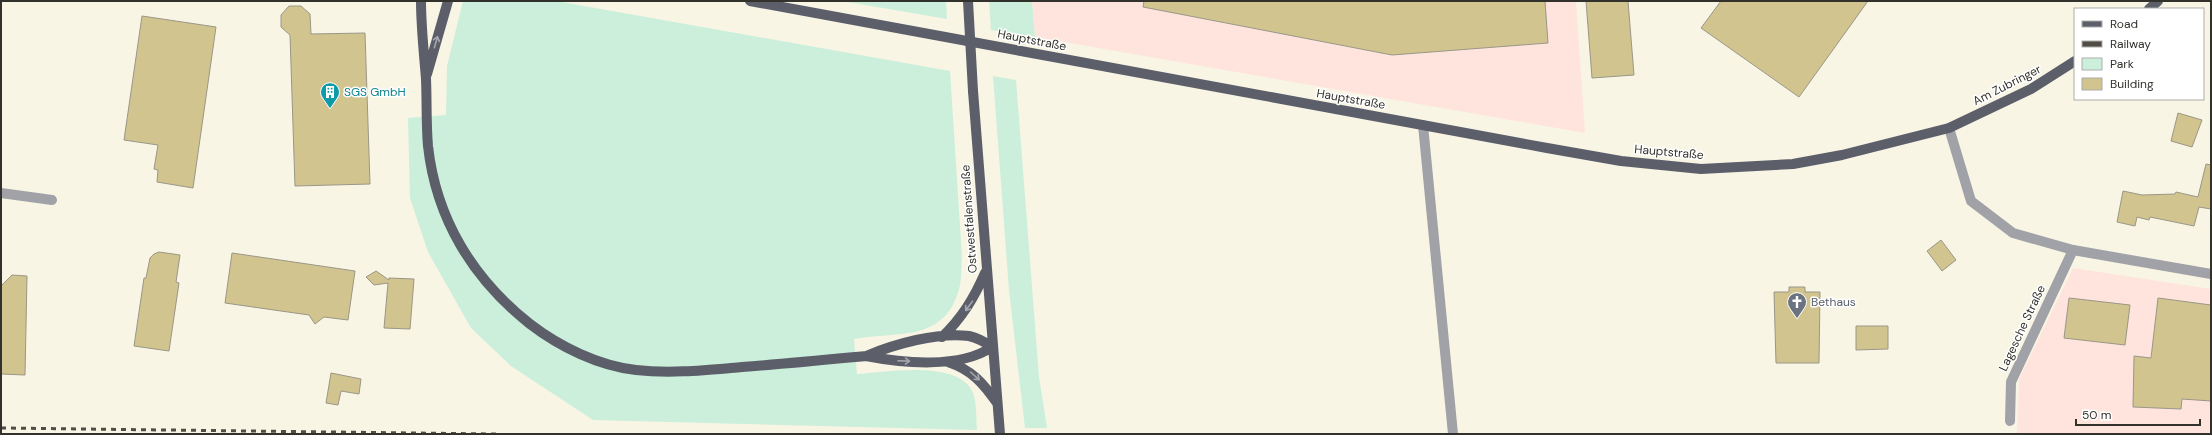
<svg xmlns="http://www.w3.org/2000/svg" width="2212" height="435" viewBox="0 0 2212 435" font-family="'DM Sans',sans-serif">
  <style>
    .commercial { fill: #fee4dd }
    .green { fill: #cbefdb }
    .building { fill: #d1c48e; stroke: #9a9788 }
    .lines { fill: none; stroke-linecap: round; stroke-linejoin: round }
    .minor { stroke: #a1a2a8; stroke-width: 10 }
    .tertiary { stroke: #a1a2a8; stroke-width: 10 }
    .primary { stroke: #5c5f6a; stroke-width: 10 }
    .rail { stroke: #4f4d46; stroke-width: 3; stroke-dasharray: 5 5; stroke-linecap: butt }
    .primary-bridge { stroke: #5c5f6a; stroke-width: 10 }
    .oneway { stroke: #a5a7ad }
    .labels { text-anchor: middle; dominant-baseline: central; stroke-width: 3; stroke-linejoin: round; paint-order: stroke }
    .street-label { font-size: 12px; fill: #32312b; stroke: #fff }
    .culture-label { font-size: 12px; fill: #0d838f; stroke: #fff; text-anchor: start }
    .worship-label { font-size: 12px; fill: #5b616d; stroke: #fff; text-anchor: start }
  </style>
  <rect width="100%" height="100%" fill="#f8f5e5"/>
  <path class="commercial" d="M1032 1H1576L1585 133 1035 37Z
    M2073 268 2211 289V434H2017L2019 379Z"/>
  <path class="green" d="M463 1H556L950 71 962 257C961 266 962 276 960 285 947 343 899 331 854 339L857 374C885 372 960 359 973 393 977 404 976 418 977 430L593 420 511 366 471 328 428 252 410 198 408 118 446 115 447 66Z
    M842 1H946L947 19Z
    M989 1H1032L1035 37 991 30Z
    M993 76 1016 80 1039 377 1047 428H1025L1009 290Z"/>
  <path class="building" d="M1144 1H1545L1548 43 1392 55 1143 7Z
    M1586 1H1628L1634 75 1592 78Z
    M1721 1H1868L1799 97 1701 28Z
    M289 6H301L310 14 311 34 365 33 370 184 295 186 290 35 281 27V15Z
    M142 16 216 27 193 188 157 182 158 170 154 169 158 145 124 140Z
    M2178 113 2202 120 2192 147 2171 141Z
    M2206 164 2211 165V209L2199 207 2194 226 2150 217 2149 220 2137 217 2135 226 2117 222 2123 191 2142 195 2175 194 2176 192 2198 197Z
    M1941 240 1956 260 1942 271 1927 251Z
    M159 252 180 255 176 282 179 283 169 351 134 346 144 278H146L150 258 154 254Z
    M232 253 355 271 348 320 324 317 315 324 309 315 225 303Z
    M376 271 389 280V278L414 279 410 329 384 328 388 283 374 285 366 277Z
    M12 275 27 276 25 375 1 374V286Z
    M1789 287H1805V292H1820L1819 363H1776L1774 292H1789Z
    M2069 298 2130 305 2125 345 2064 338Z
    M2158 298 2211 305V401L2182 399 2181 409 2133 407 2134 356 2151 358Z
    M1856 326H1888V349L1856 350Z
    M331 373 361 379 359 394 341 391 338 405 326 403Z"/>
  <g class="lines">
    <path class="minor" d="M1423 125 1453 434
      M1 193 52 200
      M2010 421 2011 382 2073 250"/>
    <path class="tertiary" d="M1949 128 1971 201 2013 233 2073 250 2211 274"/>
    <path class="primary" d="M421 1C421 27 424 53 426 79 427 101 426 123 428 146 436 219 473 279 530 324 560 347 599 366 636 370 671 374 707 370 742 367 783 364 824 360 866 356 902 363 960 369 992 347
      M750 1 1547 148 1621 161 1701 169 1793 164 1842 155 1949 128 2031 89 2075 61
      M2149 9 2158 1
      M427 74 448 1
      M973 91 1000 434
      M942 337C962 318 974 298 985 273
      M866 356C895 344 937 332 969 336 978 338 985 342 992 347
      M948 362C972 370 983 383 997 403"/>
    <path class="rail" d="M1 428 496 434"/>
    <path class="primary-bridge" d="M968 1 973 91"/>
  </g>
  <defs><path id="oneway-shaft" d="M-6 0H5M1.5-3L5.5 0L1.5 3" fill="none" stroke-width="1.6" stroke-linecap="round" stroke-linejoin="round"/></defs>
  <g class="oneway">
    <use href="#oneway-shaft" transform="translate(436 42) rotate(-74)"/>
    <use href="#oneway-shaft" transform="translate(969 306) rotate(126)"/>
    <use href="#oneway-shaft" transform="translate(904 361) rotate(2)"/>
    <use href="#oneway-shaft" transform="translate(975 376) rotate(42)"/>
  </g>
  <defs>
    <g id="building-pin" transform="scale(1)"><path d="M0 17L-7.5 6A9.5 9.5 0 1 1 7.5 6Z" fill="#0f9aa8" stroke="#fff"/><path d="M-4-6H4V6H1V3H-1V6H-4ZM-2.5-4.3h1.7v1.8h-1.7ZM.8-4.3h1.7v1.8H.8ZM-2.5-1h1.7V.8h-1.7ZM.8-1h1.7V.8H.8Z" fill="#fff"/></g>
    <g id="church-pin" transform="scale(1)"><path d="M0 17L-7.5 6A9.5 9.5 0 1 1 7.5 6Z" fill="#6b7280" stroke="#fff"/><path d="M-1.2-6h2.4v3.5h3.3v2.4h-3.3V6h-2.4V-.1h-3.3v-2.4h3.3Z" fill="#fff"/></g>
  </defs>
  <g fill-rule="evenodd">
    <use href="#building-pin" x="330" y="92"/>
    <use href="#church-pin" x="1797" y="302"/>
  </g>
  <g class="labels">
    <g class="street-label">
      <text transform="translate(1032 40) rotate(11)">Hauptstraße</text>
      <text transform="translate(2007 85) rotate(-27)">Am Zubringer</text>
      <text transform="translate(1351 99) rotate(10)">Hauptstraße</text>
      <text transform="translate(1669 152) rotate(5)">Hauptstraße</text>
      <text transform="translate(969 219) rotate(-94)">Ostwestfalenstraße</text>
      <text transform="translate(2022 328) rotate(-65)">Lagesche Straße</text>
    </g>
    <g class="culture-label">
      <text x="344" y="92">SGS GmbH</text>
    </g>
    <g class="worship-label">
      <text x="1811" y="302">Bethaus</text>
    </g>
  </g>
  <rect width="2212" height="435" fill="none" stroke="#32312b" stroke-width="4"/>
  <rect x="2074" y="8" width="130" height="92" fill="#ffffff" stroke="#adadaa"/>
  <rect x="2082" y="21" width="20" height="6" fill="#5c5f6a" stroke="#adadaa"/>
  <text x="2110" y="28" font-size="12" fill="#32312b">Road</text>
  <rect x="2082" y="41" width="20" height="6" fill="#4f4d46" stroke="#adadaa"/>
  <text x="2110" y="48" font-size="12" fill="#32312b">Railway</text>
  <rect x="2082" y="58" width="20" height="12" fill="#cbefdb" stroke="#adadaa"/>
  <text x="2110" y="68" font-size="12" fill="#32312b">Park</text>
  <rect x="2082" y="78" width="20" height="12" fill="#d1c48e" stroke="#adadaa"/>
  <text x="2110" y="88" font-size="12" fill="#32312b">Building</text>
  <path d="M2076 419v6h124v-6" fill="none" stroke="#32312b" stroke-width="2"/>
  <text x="2082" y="419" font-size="12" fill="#32312b" stroke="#ffffff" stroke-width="3" paint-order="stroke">50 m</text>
</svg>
